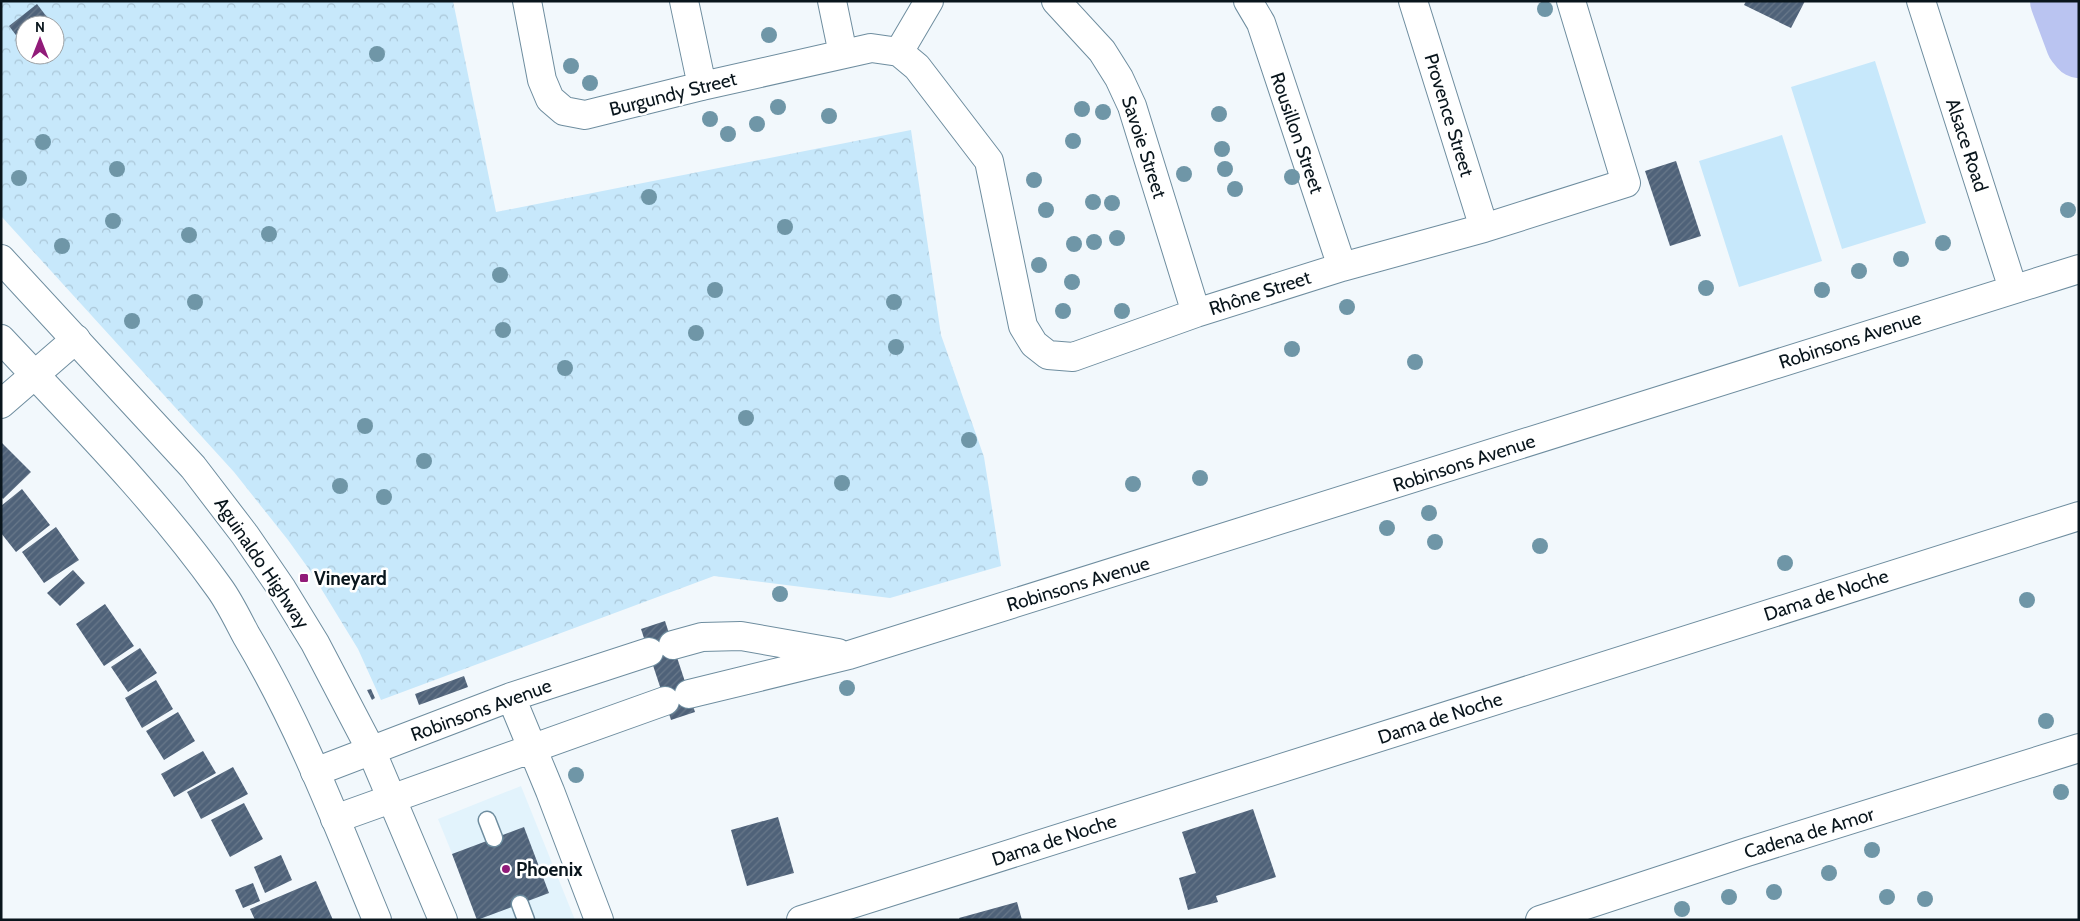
<svg xmlns="http://www.w3.org/2000/svg" width="2080" height="921" viewBox="0 0 2080 921" font-family="Cabin,sans-serif">
  <style>
    .built { fill: #e2f3fc }
    .forest { fill: url(#forest-crowns); fill-rule: evenodd }
    .pitch { fill: #c7e8fb }
    .lines { fill: none; stroke-linecap: round; stroke-linejoin: round }
    .river { stroke: #bac4f1; stroke-width: 56 }
    .building { fill: url(#building-hatch) }
    .lane-casing { stroke: #6e8d9f; stroke-width: 19 }
    .street-casing { stroke: #6e8d9f; stroke-width: 30 }
    .highway-casing { stroke: #6e8d9f; stroke-width: 30 }
    .lane { stroke: #fff; stroke-width: 16 }
    .street { stroke: #fff; stroke-width: 28 }
    .highway { stroke: #fff; stroke-width: 28 }
    .tree { fill: #6f96a7 }
    .poi-dot { fill: #911b79; stroke: #fff; stroke-width: 2 }
    .labels { text-anchor: middle; dominant-baseline: central; stroke-width: 5; stroke-linejoin: round; paint-order: stroke }
    .street-label { font-size: 19px; fill: #09151c; stroke: #fff }
    .poi-label { font-size: 19px; font-weight: bold; fill: #09151c; stroke: #fff; text-anchor: start }
  </style>
  <defs>
    <pattern id="forest-crowns" width="20" height="18" patternUnits="userSpaceOnUse" patternTransform="scale(1.25)"><rect width="20" height="18" fill="#c7e8fb"/><path d="M2 6a3 3 0 1 1 6 0M12 15a3 3 0 1 1 6 0" fill="none" stroke="#aac6d7"/></pattern>
    <pattern id="building-hatch" width="6" height="6" patternUnits="userSpaceOnUse" patternTransform="scale(1.25)"><rect width="6" height="6" fill="#4f6279"/><path d="M-1 1l2-2M0 6l6-6M5 7l2-2" fill="none" stroke="#68788a"/></pattern>
  </defs>
  <rect width="100%" height="100%" fill="#f2f8fc"/>
  <path class="built" d="M521 786 575 920H479L438 819Z"/>
  <path class="forest" d="M1 1H453L496 212 911 130 941 335 984 457 1001 566 890 598 714 576 381 700 358 649 311 572 288 540 234 472 1 216ZM25 25H55V55H25Z"/>
  <path class="pitch" d="M1875 61 1926 223 1842 249 1791 87Z
    M1782 135 1822 261 1739 287 1699 161Z"/>
  <g class="lines">
    <path class="river" d="M2058 1 2074 44 2079 50"/>
  </g>
  <path class="building" d="M1746 1H1805L1791 28 1744 5Z
    M37 4 53 25H25V47L9 26Z
    M1676 161 1701 236 1670 246 1645 171Z
    M2 443 31 472 3 499 1 496Z
    M22 489 50 525 16 552 1 533V506Z
    M56 527 79 560 44 583 22 552Z
    M73 570 85 583 60 606 47 593Z
    M105 604 134 646 104 666 76 624Z
    M665 621 695 712 671 720 641 629Z
    M140 648 157 673 128 692 111 667Z
    M464 676 468 687 419 705 415 694Z
    M156 680 173 709 142 728 125 698Z
    M371 689 375 698 372 700 367 690Z
    M178 712 195 741 164 760 146 731Z
    M203 751 216 773 174 797 161 774Z
    M233 767 248 794 201 819 187 792Z
    M244 803 263 839 230 857 211 820Z
    M1253 809 1276 877 1216 896 1218 902 1188 910 1179 878 1196 873 1182 832Z
    M778 817 794 873 747 886 731 830Z
    M524 827 549 893 477 920 452 854Z
    M281 855 292 880 265 893 254 867Z
    M316 881 333 920H255L250 909Z
    M253 883 260 901 243 908 235 890Z
    M1017 902 1022 920H960L959 918Z"/>
  <g class="lines">
    <g class="lane-casing">
      <path id="lane" d="M487 820 494 838
        M520 904 526 920"/>
    </g>
    <g class="street-casing">
      <path id="street" d="M527 1 542 80 550 99 564 111 585 115 702 86 871 48 899 52
        M684 1 702 86
        M832 1 843 54
        M1056 1 1102 51 1119 78 1132 106 1196 313
        M1248 1 1261 23 1342 267
        M1413 1 1484 228
        M1921 1 2013 289
        M899 52 917 67 989 161 1023 326 1034 344 1048 355 1073 357 1196 313 1342 267 1484 228 1626 183 1571 1
        M899 52 929 1
        M1 404 76 339
        M673 645 702 637 741 636 838 653
        M689 694 849 655 2079 269
        M511 697 550 791 599 920
        M315 772 511 697 649 652
        M335 819 665 701
        M801 920 2079 516
        M1540 920 1747 852 2079 748"/>
    </g>
    <g class="highway-casing">
      <path id="highway" d="M1 259 193 467 245 535 282 589 315 643 371 750 443 920
        M1 339C76 419 156 499 220 589 230 603 238 620 246 635 300 725 337 823 377 920"/>
    </g>
    <use href="#lane" class="lane"/>
    <use href="#street" class="street"/>
    <use href="#highway" class="highway"/>
  </g>
  <g class="tree">
    <circle cx="1545" cy="9" r="8"/>
    <circle cx="769" cy="35" r="8"/>
    <circle cx="377" cy="54" r="8"/>
    <circle cx="571" cy="66" r="8"/>
    <circle cx="590" cy="83" r="8"/>
    <circle cx="778" cy="107" r="8"/>
    <circle cx="1082" cy="109" r="8"/>
    <circle cx="1103" cy="112" r="8"/>
    <circle cx="1219" cy="114" r="8"/>
    <circle cx="829" cy="116" r="8"/>
    <circle cx="710" cy="119" r="8"/>
    <circle cx="757" cy="124" r="8"/>
    <circle cx="728" cy="134" r="8"/>
    <circle cx="1073" cy="141" r="8"/>
    <circle cx="43" cy="142" r="8"/>
    <circle cx="1222" cy="149" r="8"/>
    <circle cx="117" cy="169" r="8"/>
    <circle cx="1225" cy="169" r="8"/>
    <circle cx="1184" cy="174" r="8"/>
    <circle cx="1292" cy="177" r="8"/>
    <circle cx="19" cy="178" r="8"/>
    <circle cx="1034" cy="180" r="8"/>
    <circle cx="1235" cy="189" r="8"/>
    <circle cx="649" cy="197" r="8"/>
    <circle cx="1093" cy="202" r="8"/>
    <circle cx="1112" cy="203" r="8"/>
    <circle cx="1046" cy="210" r="8"/>
    <circle cx="2068" cy="210" r="8"/>
    <circle cx="113" cy="221" r="8"/>
    <circle cx="785" cy="227" r="8"/>
    <circle cx="269" cy="234" r="8"/>
    <circle cx="189" cy="235" r="8"/>
    <circle cx="1117" cy="238" r="8"/>
    <circle cx="1094" cy="242" r="8"/>
    <circle cx="1943" cy="243" r="8"/>
    <circle cx="1074" cy="244" r="8"/>
    <circle cx="62" cy="246" r="8"/>
    <circle cx="1901" cy="259" r="8"/>
    <circle cx="1039" cy="265" r="8"/>
    <circle cx="1859" cy="271" r="8"/>
    <circle cx="500" cy="275" r="8"/>
    <circle cx="1072" cy="282" r="8"/>
    <circle cx="1706" cy="288" r="8"/>
    <circle cx="715" cy="290" r="8"/>
    <circle cx="1822" cy="290" r="8"/>
    <circle cx="195" cy="302" r="8"/>
    <circle cx="894" cy="302" r="8"/>
    <circle cx="1347" cy="307" r="8"/>
    <circle cx="1063" cy="311" r="8"/>
    <circle cx="1122" cy="311" r="8"/>
    <circle cx="132" cy="321" r="8"/>
    <circle cx="503" cy="330" r="8"/>
    <circle cx="696" cy="333" r="8"/>
    <circle cx="896" cy="347" r="8"/>
    <circle cx="1292" cy="349" r="8"/>
    <circle cx="1415" cy="362" r="8"/>
    <circle cx="565" cy="368" r="8"/>
    <circle cx="746" cy="418" r="8"/>
    <circle cx="365" cy="426" r="8"/>
    <circle cx="969" cy="440" r="8"/>
    <circle cx="424" cy="461" r="8"/>
    <circle cx="1200" cy="478" r="8"/>
    <circle cx="842" cy="483" r="8"/>
    <circle cx="1133" cy="484" r="8"/>
    <circle cx="340" cy="486" r="8"/>
    <circle cx="384" cy="497" r="8"/>
    <circle cx="1429" cy="513" r="8"/>
    <circle cx="1387" cy="528" r="8"/>
    <circle cx="1435" cy="542" r="8"/>
    <circle cx="1540" cy="546" r="8"/>
    <circle cx="1785" cy="563" r="8"/>
    <circle cx="780" cy="594" r="8"/>
    <circle cx="2027" cy="600" r="8"/>
    <circle cx="847" cy="688" r="8"/>
    <circle cx="2046" cy="721" r="8"/>
    <circle cx="576" cy="775" r="8"/>
    <circle cx="2061" cy="792" r="8"/>
    <circle cx="1872" cy="850" r="8"/>
    <circle cx="1829" cy="873" r="8"/>
    <circle cx="1774" cy="892" r="8"/>
    <circle cx="1729" cy="897" r="8"/>
    <circle cx="1887" cy="897" r="8"/>
    <circle cx="1925" cy="899" r="8"/>
    <circle cx="1682" cy="909" r="8"/>
  </g>
  <g class="poi-dot">
    <rect x="299" y="573" width="10" height="10" rx="2.5"/>
    <circle cx="506" cy="869" r="5"/>
  </g>
  <g class="labels">
    <g class="street-label">
      <text transform="translate(673 94) rotate(-14)">Burgundy Street</text>
      <text transform="translate(1449 115) rotate(73)">Provence Street</text>
      <text transform="translate(1297 133) rotate(71)">Rousillon Street</text>
      <text transform="translate(1967 145) rotate(72)">Alsace Road</text>
      <text transform="translate(1144 147) rotate(72)">Savoie Street</text>
      <text transform="translate(1260 293) rotate(-18)">Rhône Street</text>
      <text transform="translate(1850 340) rotate(-18)">Robinsons Avenue</text>
      <text transform="translate(1464 463) rotate(-18)">Robinsons Avenue</text>
      <text transform="translate(262 563) rotate(56)">Aguinaldo Highway</text>
      <text transform="translate(1078 584) rotate(-17)">Robinsons Avenue</text>
      <text transform="translate(1826 595) rotate(-18)">Dama de Noche</text>
      <text transform="translate(481 710) rotate(-20)">Robinsons Avenue</text>
      <text transform="translate(1440 718) rotate(-18)">Dama de Noche</text>
      <text transform="translate(1809 833) rotate(-17)">Cadena de Amor</text>
      <text transform="translate(1054 840) rotate(-18)">Dama de Noche</text>
    </g>
    <g class="poi-label">
      <text x="314" y="578">Vineyard</text>
      <text x="516" y="869">Phoenix</text>
    </g>
  </g>
  <rect width="2080" height="921" fill="none" stroke="#09151c" stroke-width="5"/>
  <g transform="translate(40 40)"><circle r="24" fill="#ffffff" stroke="#9da1a4"/>
  <path d="M0-4L9 19L0 12L-9 19Z" fill="#911b79"/>
  <text y="-8" font-size="14" font-weight="bold" text-anchor="middle" fill="#09151c">N</text>
  </g>
</svg>
